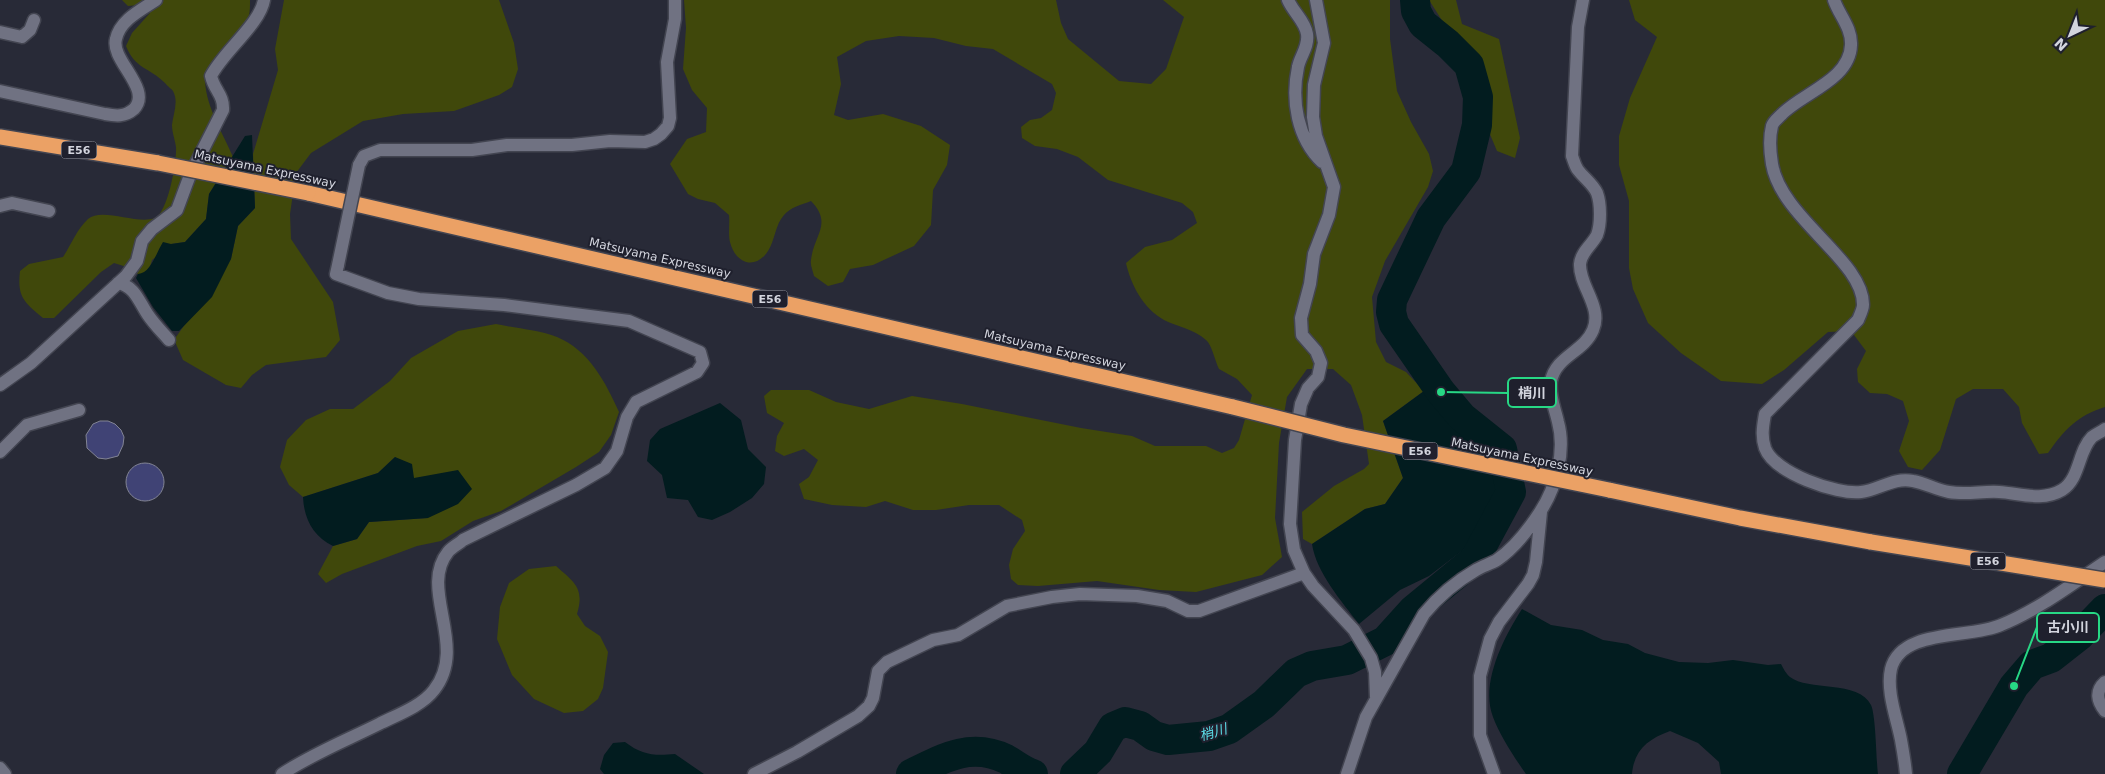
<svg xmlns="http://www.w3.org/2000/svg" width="2105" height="774" viewBox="0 0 2105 774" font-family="'DejaVu Sans','Noto Sans JP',sans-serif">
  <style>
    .green { fill: #40480b }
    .water { fill: #021c1f }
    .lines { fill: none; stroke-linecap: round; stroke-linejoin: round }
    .river { stroke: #021c1f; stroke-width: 30 }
    .building { fill: #404375; stroke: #828494 }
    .minor-casing { stroke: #434551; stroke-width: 15 }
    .highway-casing { stroke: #434551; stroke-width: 18 }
    .minor { stroke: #707282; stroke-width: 12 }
    .highway { stroke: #eba165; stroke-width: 15 }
    .minor-bridge-casing { stroke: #434551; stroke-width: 15; stroke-linecap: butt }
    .highway-bridge-casing { stroke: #434551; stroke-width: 18; stroke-linecap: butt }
    .minor-bridge { stroke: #707282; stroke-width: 12 }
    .highway-bridge { stroke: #eba165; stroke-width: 15 }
    .labels { text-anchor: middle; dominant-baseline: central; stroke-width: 4; stroke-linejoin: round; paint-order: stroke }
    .shield { fill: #1f202d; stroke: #9d9fa9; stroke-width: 1 }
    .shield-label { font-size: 11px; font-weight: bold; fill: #d3d5de }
    .street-label { font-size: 12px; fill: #d3d5de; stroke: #1f202d }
    .water-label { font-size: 14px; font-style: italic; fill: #5cdee9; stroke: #1f202d }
    .leader { fill: none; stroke: #27d885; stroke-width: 2 }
    .callout-dot { fill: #27d885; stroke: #1f202d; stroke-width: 2 }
    .callout { fill: #1f202d; stroke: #27d885; stroke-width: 2 }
    .callout-label { font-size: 14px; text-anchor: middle; font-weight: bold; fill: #d3d5de }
  </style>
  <rect width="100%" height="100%" fill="#282a37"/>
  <path class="green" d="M122 0H250C250 5 250 11 249 15 241 37 203 59 205 82 207 109 223 133 233 157L209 194 206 219 185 242 171 244 152 260 149 270 144 274H138L130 268 114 263 101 272 54 318H43C24 302 17 297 20 271L29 264 63 257C71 245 77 229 88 219 102 207 137 225 155 218 168 212 177 161 176 147 175 140 172 132 172 125 173 114 179 102 173 91 172 89 167 86 165 83 149 67 135 69 126 46L132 33 150 13 148 9 138 5 128 6Z
    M284 0H499L514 43 518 69 512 87 499 95 454 111 403 114 363 121 311 153 296 173 290 214 291 239 333 302 340 340 326 357 266 365 252 375 241 388 226 385 183 360 176 344V337L231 259 238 226 255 208 253 154 278 70 275 49Z
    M684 0H1056L1061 23 1068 39 1119 81 1151 84 1166 69 1184 17 1163 0H1390V39L1397 91 1411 122 1429 154 1433 171 1428 187 1385 261 1372 297 1376 342 1386 362 1406 372 1424 391 1383 421 1403 478 1385 504 1365 509 1312 544 1303 539 1302 512 1334 486 1364 469 1369 464 1362 415 1351 385 1333 369H1307L1287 397 1279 443 1275 518 1282 557 1262 575 1196 592 1159 590 1097 581 1038 586 1018 585 1011 579 1009 565 1013 549 1025 531 1022 520 999 505H969L936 510H913L885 501 866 507 832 505 804 499 799 484 809 477 818 460 804 449 784 456 775 451 777 436 784 423 767 413 764 396 771 390H809L836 402 869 409 912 396 962 404 1081 428 1132 436 1155 446H1206L1222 453 1234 448 1239 440 1252 395 1237 379 1219 369C1215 361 1212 345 1206 340 1194 329 1178 327 1164 320 1143 308 1131 285 1126 263L1145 247 1172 240 1197 223 1193 212 1182 203 1108 180 1078 157 1057 149 1035 146 1022 138 1021 127 1030 120 1041 118 1052 110 1056 93 1052 84 993 49 966 46 934 38 899 36 866 41 837 57 841 84 834 115 848 120 883 114 921 126 950 145 947 165 933 190 931 225 914 246 873 265 850 269 843 282 828 286 814 276C813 271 810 265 811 260 814 234 833 224 811 201 801 205 791 207 784 215 775 225 775 240 768 251 755 271 735 263 730 242 728 234 730 223 729 215L715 203 698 199 688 194 670 164 687 139 706 132 707 108 692 90 683 69 686 28Z
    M1429 0H1456L1462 24 1499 39 1520 138 1515 158 1497 151 1489 132 1483 90 1484 74 1477 62 1457 44Z
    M1629 0H2105V407C2077 416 2065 429 2048 453L2039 454 2022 423 2019 407 2003 389H1973L1956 399 1940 450 1922 470 1908 467 1899 451 1909 421 1903 401 1887 394 1870 393 1858 382 1857 369 1866 351 1851 331 1828 332 1784 370 1762 384 1721 381 1681 353 1648 323 1633 289 1629 268V201L1619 165V136L1630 98 1657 37 1635 20Z
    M496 324C514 328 539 330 557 337 589 350 606 383 619 412L611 435 599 452 576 467 501 511 473 521 441 541 417 546 342 574 326 583 318 574 333 546 357 539 369 522 428 518 414 478 395 457 378 473 303 497 289 485 280 467 287 440 306 420 330 409H353L390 381 411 358 458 331Z
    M556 566C574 582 585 588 577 614L585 626 600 636 608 652 603 688 598 699 583 711 564 713 534 699 512 675 497 639 500 607 509 583 529 569Z"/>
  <path class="water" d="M252 135 255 208 238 226 231 259 212 297 179 331H172L153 307 136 278 138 274C151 273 156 253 163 242L171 244 185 242 206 219 209 194 245 136Z
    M1424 391 1457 427 1485 449 1499 484 1479 530 1463 550 1429 576 1400 590 1359 624C1342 602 1316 572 1312 544L1365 509 1385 504 1403 478 1383 421Z
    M720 403 741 420 748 449 766 467 764 484 752 498 730 512 712 520 698 517 688 500 667 498 662 475 647 461 650 440 660 429Z
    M395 457 412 464 414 478 458 470 472 489 458 504 428 518 369 522 357 539 333 546C313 536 304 519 303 497L378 473Z
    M1522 609 1551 625 1582 630 1603 640 1628 644 1645 653 1679 662 1708 663 1733 660 1768 665 1781 664C1783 668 1786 674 1790 677 1807 691 1859 680 1871 705 1876 716 1876 759 1878 774H1721L1719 762 1698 743 1670 731C1648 739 1634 750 1632 774H1526C1516 760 1499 734 1493 717 1480 683 1504 637 1522 609Z
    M625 742C642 755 654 756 675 754L704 774H604L600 769 604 755 613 743Z"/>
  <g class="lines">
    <path class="river" d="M911 774C943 758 971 742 1006 759 1015 764 1023 771 1033 774
      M1075 774 1098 752 1113 727 1125 722 1140 726 1154 736 1168 740 1209 736 1229 729 1264 704 1296 673 1312 666 1347 660 1385 641 1413 610 1475 559 1511 492 1502 449 1462 417 1441 392 1394 324 1391 312 1392 300 1431 218 1466 171 1477 125 1478 97 1469 65 1448 44 1423 24 1416 11 1415 0
      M1962 774 2014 686 2032 665 2051 658 2079 636 2105 609"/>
  </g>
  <path class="building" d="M100 421H108L115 424 121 430 124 437 123 445 118 456 106 459 98 458 87 448 86 435 93 424Z
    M126 482a19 19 0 1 1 38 0a19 19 0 1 1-38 0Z"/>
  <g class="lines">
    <g class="minor-casing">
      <path id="minor" d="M1288 0C1293 12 1305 21 1307 34 1309 47 1300 56 1298 67 1291 100 1297 138 1322 162
        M1316 0 1324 43 1314 85 1313 117 1316 136 1334 187 1329 215 1314 254 1310 284 1301 318 1302 335 1316 351 1321 363 1318 377 1308 388 1301 404 1295 440 1290 524 1294 550 1304 573 1313 586 1354 630 1371 658 1375 672 1376 697
        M1834 0C1839 15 1852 28 1851 45 1850 80 1802 93 1781 115 1778 118 1773 122 1772 126 1769 138 1770 152 1772 164 1781 218 1864 261 1863 305 1863 309 1860 315 1858 320L1765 414C1763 426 1761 436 1765 448 1774 473 1837 495 1861 492 1879 490 1893 477 1913 481 1925 483 1937 490 1949 492 1966 495 1982 491 1999 492 2019 493 2042 502 2062 490 2080 479 2078 451 2092 437 2096 434 2101 432 2105 429
        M0 32 22 37 30 30 34 20
        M0 91 105 114C116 116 125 117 134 109 153 89 110 60 116 39 120 20 141 10 156 0
        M359 165 364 156 380 150H472L507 145H572L610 141 645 142 654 139 661 134 668 126 670 118 667 62 675 19V0
        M0 206 12 203 49 211
        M118 283C135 286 139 302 148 315 154 324 162 332 169 340
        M0 385 31 363 126 276 137 261 142 241 152 229 177 210 190 175 223 110C224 95 214 90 211 76 223 52 260 24 264 0
        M0 452 27 425 79 410
        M2105 682C2095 691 2097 701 2105 711
        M0 768 5 774
        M282 774C312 754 347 740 379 724 397 715 422 706 434 690 469 646 418 589 448 552 452 547 459 544 463 540L576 485 605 468 617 451 627 417 636 402 697 372 703 363 700 352 629 321 504 305 419 299 388 293 336 274 338 265
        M754 774 797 752 858 716 869 706 873 698 878 671 887 662 933 640 958 635 1007 606 1052 597 1080 594 1137 596 1167 601 1188 611H1199L1304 573
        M1347 774 1366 717 1424 614C1438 597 1457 581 1476 570 1483 566 1490 564 1497 560 1513 549 1529 529 1540 512 1556 488 1566 451 1558 422 1555 408 1549 396 1551 381 1556 356 1584 352 1593 330 1603 307 1579 286 1580 264 1581 252 1592 245 1597 235 1601 224 1601 204 1597 193 1593 184 1584 178 1578 170 1575 166 1574 161 1572 156L1578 27 1583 0
        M1494 774 1480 735V676L1490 639 1499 622 1528 584 1533 575 1536 562 1541 512
        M1906 774C1905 763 1903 751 1901 740 1897 719 1886 691 1891 669 1901 628 1970 639 2001 625 2038 610 2072 584 2105 562"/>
    </g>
    <g class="highway-casing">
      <path id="highway" d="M0 137 158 163
        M308 193 1233 407
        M1609 490 1740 518 1871 542"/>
    </g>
    <use href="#minor" class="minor"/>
    <use href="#highway" class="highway"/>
    <g class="minor-bridge-casing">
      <path id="minor-bridge" d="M338 265 359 165"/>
    </g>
    <g class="highway-bridge-casing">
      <path id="highway-bridge" d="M158 163 308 193
        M1233 407 1344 435 1609 490
        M1871 542 2105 580"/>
    </g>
    <use href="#minor-bridge" class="minor-bridge"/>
    <use href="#highway-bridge" class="highway-bridge"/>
  </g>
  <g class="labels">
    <g class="shield">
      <rect x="61.5" y="141.5" width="35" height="17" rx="4"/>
      <rect x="752.5" y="290.5" width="35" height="17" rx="4"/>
      <rect x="1402.5" y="442.5" width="35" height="17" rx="4"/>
      <rect x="1970.5" y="552.5" width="35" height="17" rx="4"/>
    </g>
    <g class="shield-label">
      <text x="79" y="150">E56</text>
      <text x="770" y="299">E56</text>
      <text x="1420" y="451">E56</text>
      <text x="1988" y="561">E56</text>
    </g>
    <g class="street-label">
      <text transform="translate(265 169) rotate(12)">Matsuyama Expressway</text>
      <text transform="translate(660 258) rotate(13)">Matsuyama Expressway</text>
      <text transform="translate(1055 350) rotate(13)">Matsuyama Expressway</text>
      <text transform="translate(1522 457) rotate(12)">Matsuyama Expressway</text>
    </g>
    <g class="water-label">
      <text transform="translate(1213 732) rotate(-16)">梢川</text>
    </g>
  </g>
  <path class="leader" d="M1441 392L1508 393M2014 686L2037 627"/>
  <g class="callout-dot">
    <circle cx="1441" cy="392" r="5"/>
    <circle cx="2014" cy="686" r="5"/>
  </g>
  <g class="callout">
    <rect x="1508" y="378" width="48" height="29" rx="5"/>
    <rect x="2037" y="613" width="62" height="29" rx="5"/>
  </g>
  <g class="callout-label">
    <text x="1532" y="398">梢川</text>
    <text x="2068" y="632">古小川</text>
  </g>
  <g transform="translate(2070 35) rotate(223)" stroke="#1f202d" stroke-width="4" paint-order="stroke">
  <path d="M0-4L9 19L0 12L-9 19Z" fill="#d3d5de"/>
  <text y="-8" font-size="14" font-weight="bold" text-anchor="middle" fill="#d3d5de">N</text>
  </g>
</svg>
